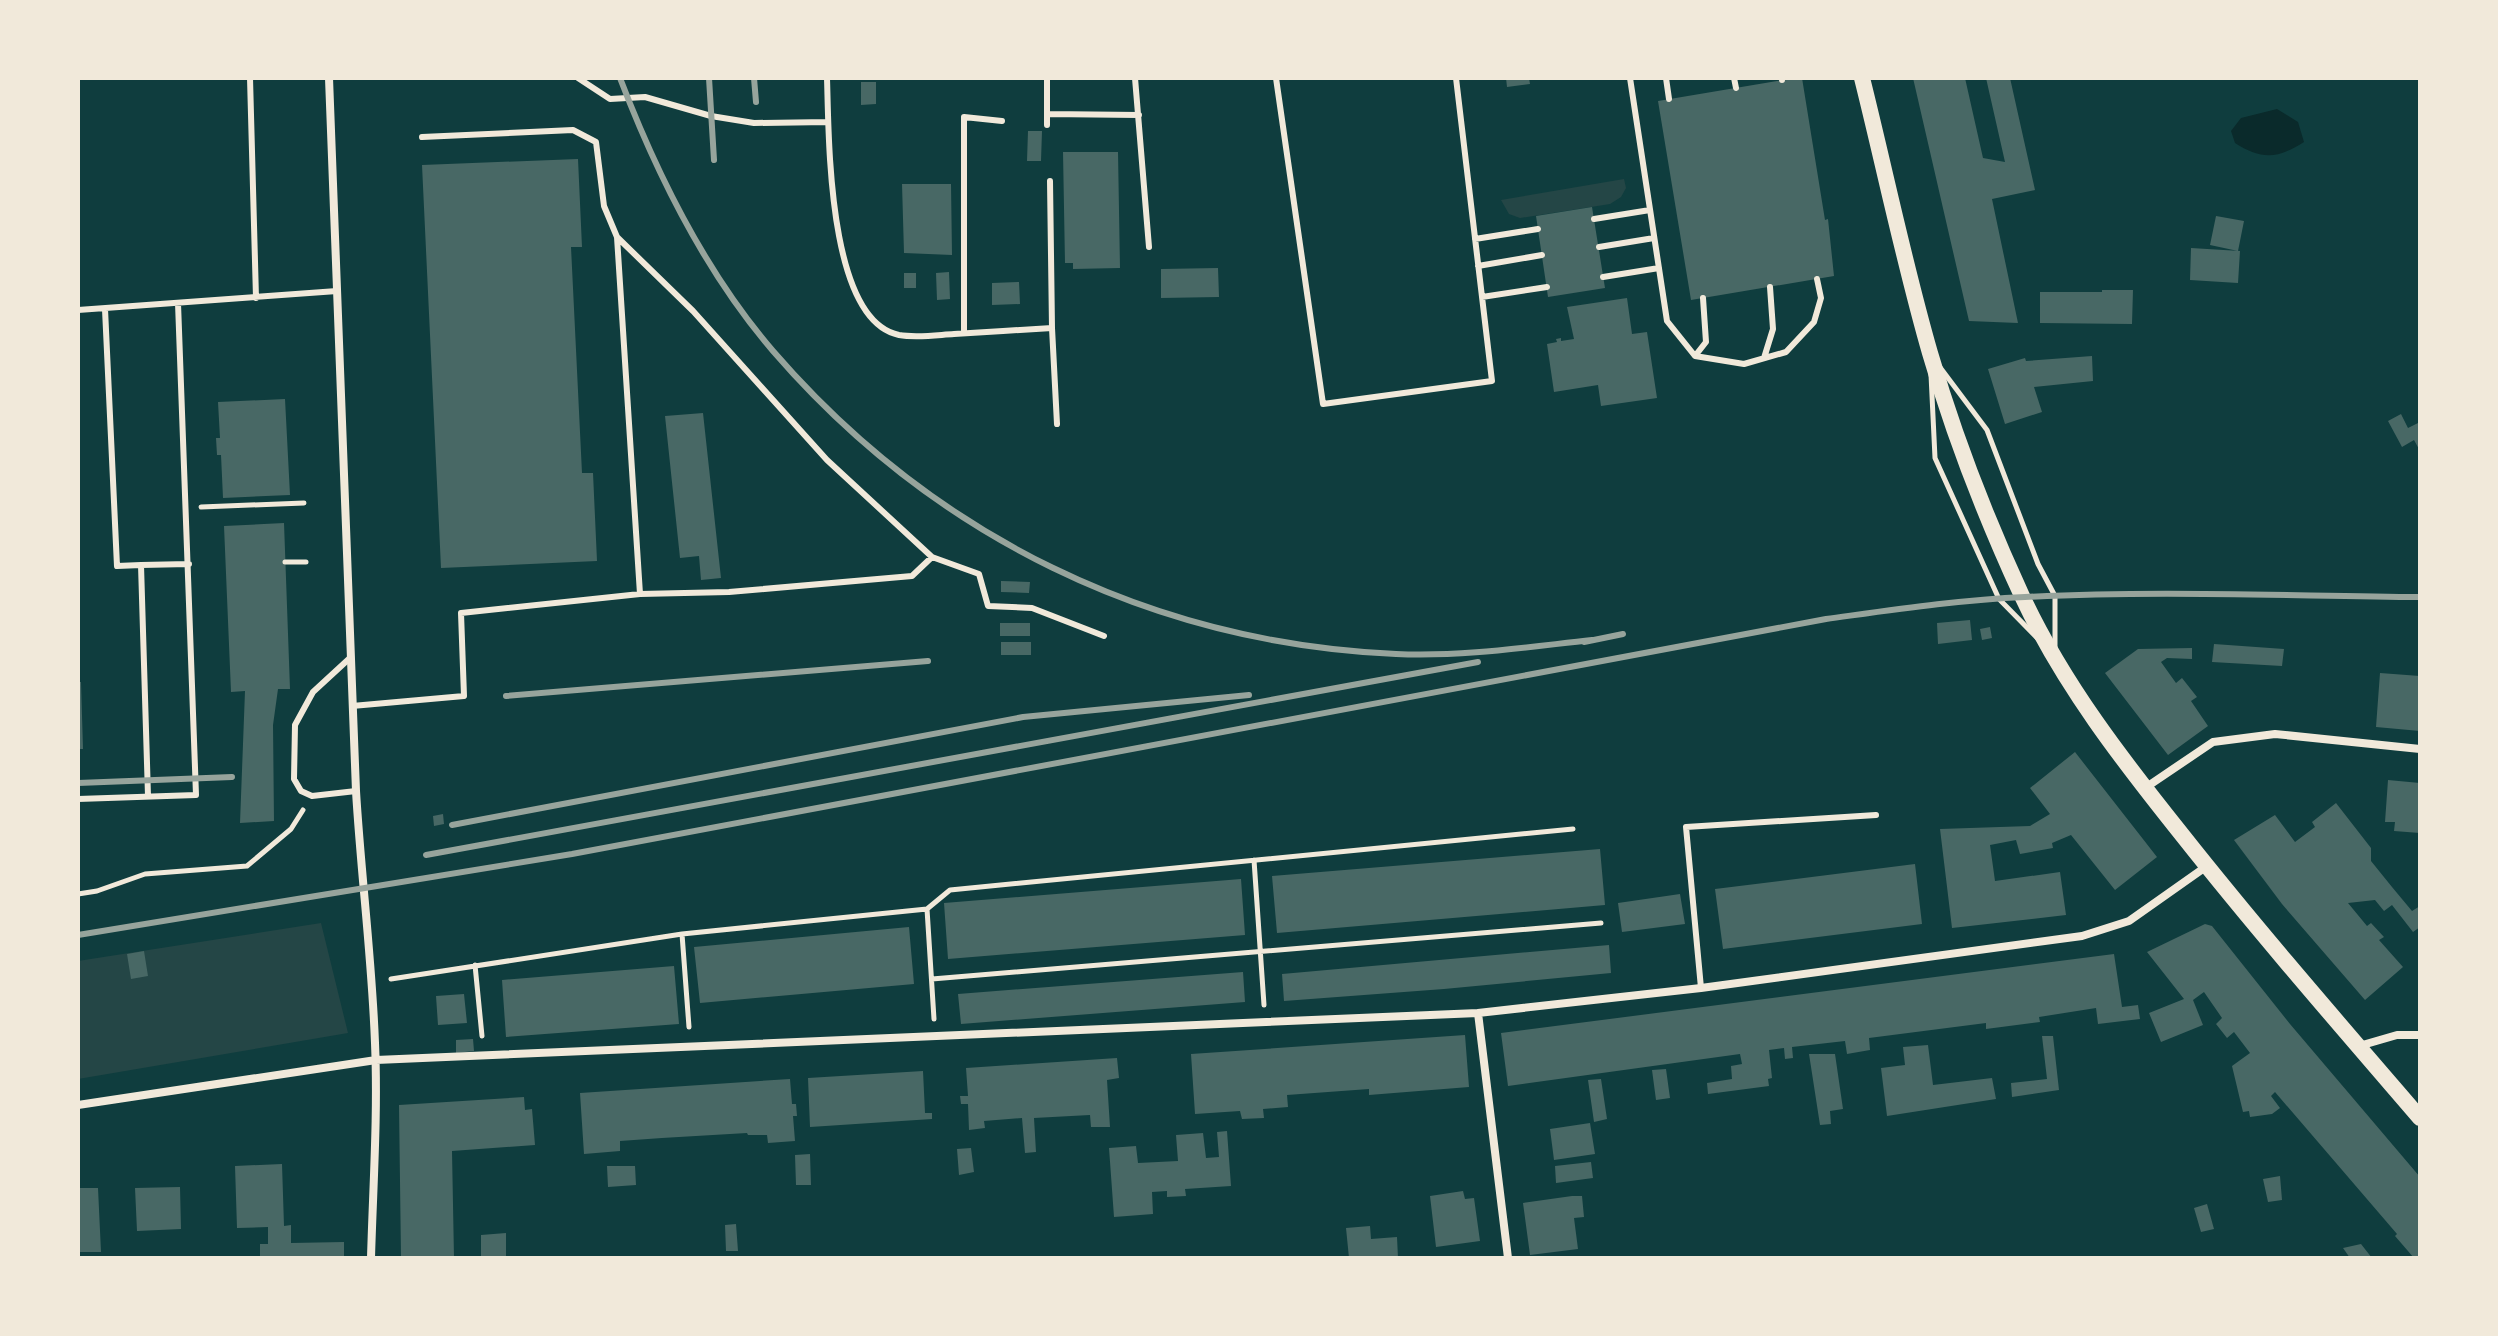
<svg xmlns="http://www.w3.org/2000/svg" width="2498" height="1336" viewBox="0 0 2498 1336" font-family="'Sofia Sans Condensed',sans-serif">
  <style>
    .green { fill: #244646 }
    .water { fill: #0a2a2b }
    .building { fill: #486865 }
    .lines { fill: none; stroke-linecap: round; stroke-linejoin: round }
    .path { stroke: #f1e9da; stroke-width: 5 }
    .service { stroke: #f1e9da; stroke-width: 6 }
    .minor { stroke: #f1e9da; stroke-width: 8 }
    .secondary { stroke: #f1e9da; stroke-width: 16 }
    .rail { stroke: #97a49c; stroke-width: 6 }
  </style>
  <rect width="100%" height="100%" fill="#0f3d3e"/>
  <path class="green" d="M1624 179 1626 188 1621 197 1610 204 1520 218 1509 214 1501 200Z
    M321 923 348 1033 78 1079V961Z"/>
  <path class="water" d="M2277 109 2298 122 2304 142C2277 159 2262 160 2235 143L2231 131 2241 118Z"/>
  <path class="building" d="M1506 78H1529L1530 84 1507 87Z
    M1795 78H1802L1825 220 1828 219 1834 276 1691 300 1658 101Z
    M1913 78H1965L1983 158 2005 162 1986 78H2010L2035 190 1992 199 2018 323 1969 321Z
    M861 82H876V104L861 105Z
    M1028 131H1042L1041 161H1027Z
    M1063 152H1118L1120 268 1073 269V263H1065Z
    M578 159 582 247H571L582 473H593L597 561 441 568 422 165Z
    M902 184H951L952 255 904 253Z
    M1592 207 1605 288 1548 297 1536 216Z
    M2216 216 2244 221 2238 251 2210 245Z
    M2191 248 2240 251 2238 283 2190 280Z
    M1218 268 1219 297 1161 298V269Z
    M949 272 950 299 937 300 936 273Z
    M904 273H916V288H904Z
    M1019 282 1020 304 992 305V283Z
    M2102 290H2133L2132 324 2040 323V292H2102Z
    M1627 298 1632 334 1647 332 1657 398 1601 406 1598 385 1554 392 1547 344 1557 342 1556 339 1561 338V341L1574 339 1567 307Z
    M2092 356 2093 381 2034 387 2042 412 2005 424 1988 369 2025 358 2026 361Z
    M285 399 290 495 223 498 221 455H217L216 438H220L218 402Z
    M703 413 721 578 701 580 699 556 680 558 665 416Z
    M2401 414 2408 428 2420 422V451L2414 440 2402 447 2388 421Z
    M284 523 290 689H278L273 725 274 821 240 823 245 691 231 692 224 526Z
    M1001 581 1030 582 1029 593 1001 592Z
    M1970 620 1972 640 1938 644 1937 623Z
    M1000 623H1030V636H1000Z
    M1990 627 1992 638 1982 640 1980 629Z
    M1001 642H1031V655H1001Z
    M2214 644 2284 649 2282 666 2212 662Z
    M2192 648V659L2167 658 2161 662 2176 683 2182 678 2197 697 2191 701 2208 726 2168 755 2105 673 2138 649Z
    M2380 673 2420 676V731L2376 727Z
    M78 682H81L83 749H78Z
    M2075 752 2157 857 2115 890 2071 835 2052 843 2053 848 2020 854 2016 840 1990 845 1995 881 2060 872 2066 915 1952 928 1940 829 2030 826 2050 814 2030 788Z
    M2388 780 2420 783V833L2394 831 2395 822H2385Z
    M2336 803 2371 848V861L2392 887 2412 911 2420 906V927L2413 932 2392 905 2384 911 2375 900 2348 903 2367 926 2371 923 2384 937 2379 940 2403 967 2365 1000 2282 904 2234 840 2275 815 2295 842 2315 827 2312 822Z
    M443 814 444 824 434 826 433 816Z
    M1600 849 1605 905 1277 933 1272 876Z
    M1915 864 1922 924 1723 949 1715 889Z
    M1241 879 1245 935 948 959 944 903Z
    M1680 894 1685 924 1622 932 1618 903Z
    M2205 924 2212 926 2290 1024 2420 1177V1258H2414L2395 1236 2397 1234 2275 1092 2271 1096 2280 1108 2272 1114 2250 1117 2249 1111 2243 1112 2232 1066 2250 1053 2234 1032 2227 1038 2216 1024 2222 1018 2204 992 2193 1000 2203 1025 2161 1042 2149 1013 2184 999 2147 952Z
    M909 927 914 984 700 1003 694 947Z
    M1609 945 1611 973 1444 989 1284 1001 1282 974Z
    M144 951 148 976 131 979 127 954Z
    M2114 954 2122 1007 2138 1005 2140 1019 2098 1024 2096 1008 2039 1017 2040 1022 1986 1029V1023L1869 1038 1870 1050 1847 1054 1845 1041 1792 1047 1793 1058 1785 1059 1784 1048 1769 1050 1772 1078 1768 1079 1769 1086 1708 1094 1707 1083 1732 1079 1731 1066 1742 1064 1740 1054 1508 1086 1501 1033Z
    M674 966 679 1024 506 1037 502 980Z
    M1243 972 1245 1002 961 1024 958 994Z
    M464 994 467 1023 438 1025 436 996Z
    M1465 1035 1469 1087 1369 1095V1089L1287 1095 1288 1107 1263 1109 1264 1118 1242 1119 1240 1111 1195 1114 1191 1054Z
    M2042 1036H2053L2059 1090 2012 1097 2011 1083 2047 1079Z
    M473 1039 474 1051 456 1053V1040Z
    M1928 1045 1933 1085 1992 1078 1996 1099 1887 1116 1881 1068 1905 1065 1903 1047Z
    M1809 1054H1835L1843 1109 1830 1111 1831 1124 1820 1125Z
    M1117 1058 1119 1078 1107 1080 1110 1127H1091L1090 1115 1034 1118 1036 1152 1025 1153 1022 1118 984 1121 985 1128 969 1130 968 1104H961L960 1096H968L966 1068Z
    M1666 1069 1670 1098 1656 1100 1652 1070Z
    M923 1071 925 1113H932V1119L810 1127 808 1078Z
    M790 1079 792 1104H796L797 1116H793L795 1141 768 1143 767 1135H748L747 1133 662 1138 620 1141V1151L584 1154 580 1093Z
    M1601 1079 1607 1119 1594 1122 1588 1080Z
    M524 1097 525 1110 532 1109 535 1145 452 1151 454 1258H401L399 1105Z
    M1590 1123 1595 1154 1554 1160 1550 1129Z
    M1227 1131 1231 1186 1185 1189 1186 1196 1167 1197V1191L1152 1192 1153 1214 1114 1217 1109 1148 1136 1146 1138 1163 1178 1161 1176 1135 1203 1133 1206 1158 1219 1157 1217 1132Z
    M971 1148 974 1172 959 1175 957 1149Z
    M810 1154 811 1185H796L795 1155Z
    M1591 1162 1593 1178 1556 1183 1555 1166Z
    M282 1164 284 1226 291 1225V1243L344 1242V1258H260V1244H268V1227L237 1228 235 1166Z
    M607 1166H635L636 1185 608 1187Z
    M2280 1176 2282 1200 2268 1202 2263 1179Z
    M180 1187 181 1229 137 1231 135 1188Z
    M78 1188H98L101 1252H78Z
    M1463 1191 1465 1199 1474 1198 1480 1241 1436 1247 1430 1196Z
    M1572 1196H1582L1584 1217 1574 1218 1578 1249 1530 1255 1523 1203Z
    M2207 1204 2214 1229 2201 1232 2194 1208Z
    M736 1224 738 1251H726L725 1225Z
    M1370 1226 1371 1239 1397 1237 1398 1258H1349L1346 1228Z
    M506 1233V1256L481 1258V1235Z
    M2361 1244 2372 1258H2350L2343 1248Z"/>
  <g class="lines">
    <path class="path" d="M1930 354 1987 430 2038 564 2055 596V656L1999 599 1935 458Z
      M201 507 304 503
      M285 562H306
      M1254 860 1264 1005
      M78 894 97 891 145 874 247 866 291 829 303 810
      M927 909 950 890 1573 829
      M475 965 482 1036
      M391 979 682 934
      M932 979 1601 923
      M689 1027 682 934 927 909 934 1019"/>
    <path class="service" d="M250 78 256 298
      M578 78 610 99 645 97 711 116 754 123 828 122
      M827 78C829 136 827 320 899 335 917 338 937 335 954 334 987 332 1019 330 1052 328
      M1047 78V125
      M1135 78 1149 247
      M1276 78 1323 404 1492 381 1456 78
      M1630 78 1667 321 1695 356 1744 364 1786 352 1814 322 1821 298 1817 279
      M1666 78 1669 99
      M1734 78 1736 88
      M1782 78V80
      M1047 114 1139 115
      M1050 181 1052 328 1057 424
      M1594 219 1650 210
      M617 237 693 311 827 460 932 557 979 574 988 606 1032 608 1104 636
      M1475 239 1538 229
      M1599 247 1654 238
      M1478 266 1542 255
      M1603 277 1659 268
      M1482 297 1547 287
      M105 309 117 566 141 565 148 796
      M78 310 337 291
      M964 333V117L1002 121
      M1695 356 1706 342 1703 298
      M1764 358 1773 329 1770 287
      M141 565 189 564
      M640 594 729 592 912 576 932 557
      M351 657 313 692 295 725 294 779 301 791 312 796 356 791
      M352 706 464 696 461 613 640 594 617 237 604 206 596 142 573 130 422 137
      M78 799 196 795 178 303
      M1701 988 1686 827 1876 815"/>
    <path class="minor" d="M329 78 356 791C361 875 372 959 375 1043 378 1114 373 1187 371 1258
      M2145 788 2213 742 2275 734 2420 749
      M1478 1013 1508 1258
      M2359 1046 2397 1035H2420
      M78 1105 376 1060 1478 1013 1701 988 2082 936 2129 921 2207 866"/>
    <path class="secondary" d="M1862 78C1885 170 1904 263 1930 353 1954 436 1986 518 2022 596 2063 684 2123 761 2183 836 2259 932 2340 1025 2420 1118"/>
    <path class="rail" d="M620 78C657 175 705 272 773 351 933 536 1151 643 1396 654 1462 657 1527 647 1592 640
      M709 78 714 160
      M754 78 756 102
      M1584 642 1623 634
      M506 696 928 661
      M78 783 232 777
      M452 825 1023 717 1249 695
      M426 855 1478 662
      M78 935 572 854 1826 619C1892 610 1958 600 2025 597 2156 590 2289 596 2420 597"/>
  </g>
  <rect width="2498" height="1336" fill="none" stroke="#f1e9da" stroke-width="160"/>
</svg>
